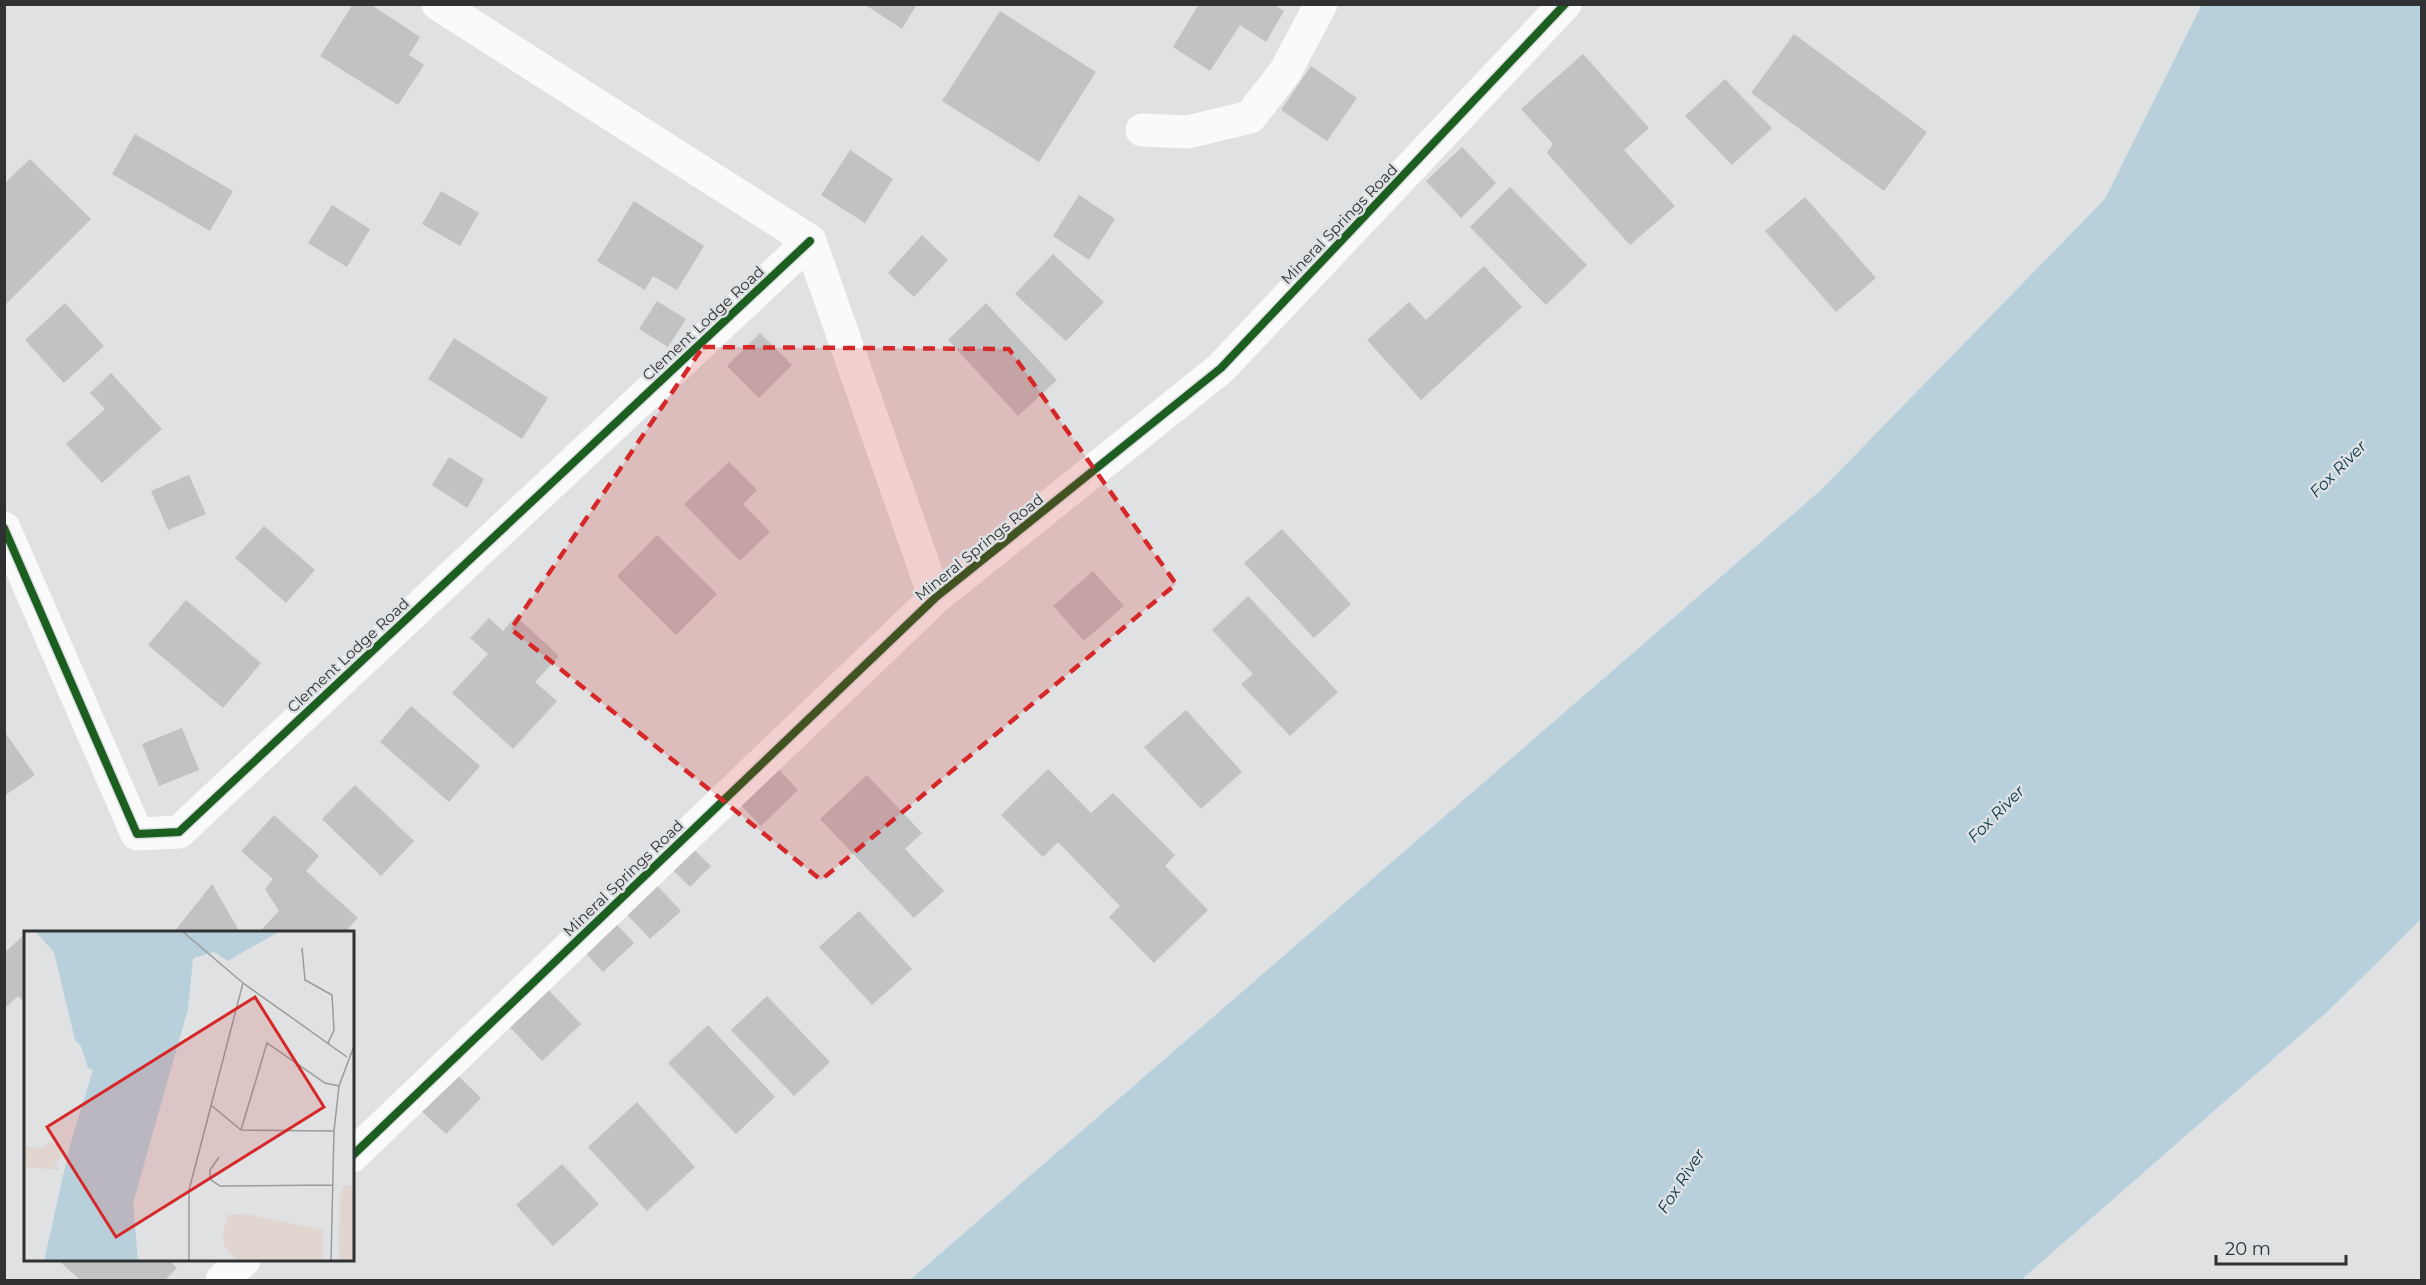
<svg xmlns="http://www.w3.org/2000/svg" width="2426" height="1285" viewBox="0 0 2426 1285" font-family="Montserrat,sans-serif">
  <style>
    .water { fill: #b7d0dc }
    .building { fill: #c1c2c3 }
    .lines { fill: none; stroke-linecap: round; stroke-linejoin: round }
    .minor { stroke: #fafafb; stroke-width: 33 }
    .cycleway-casing { stroke: #dee1e3; stroke-width: 11 }
    .cycleway { stroke: #1b5e20; stroke-width: 8 }
    .marked { fill: #d62828; fill-opacity: 0.2; stroke: #d62828; stroke-width: 4.5; stroke-dasharray: 12 8; stroke-linejoin: round }
    .labels { text-anchor: middle; dominant-baseline: central; stroke-width: 5; stroke-linejoin: round; paint-order: stroke }
    .street-label { font-size: 15px; fill: #303132; stroke: #dee1e3 }
    .water-label { font-size: 16px; font-style: italic; fill: #003143; stroke: #dee1e3 }
    .inset-road { fill: none; stroke: #999b9c; stroke-width: 1.5 }
    .view { fill: #d62828; fill-opacity: 0.15; stroke: #d62828; stroke-width: 3 }
    .inset-edge { fill: none; stroke: #303132; stroke-width: 3 }
  </style>
  <rect width="100%" height="100%" fill="#dfe1e2"/>
  <path class="water" d="M2202 4 2421 5V919L2328 1011 2021 1280H910L1821 490 2105 199Z"/>
  <path class="building" d="M353 4H370L420 37 409 55 424 65 398 105 320 56Z
    M864 4H917L902 29Z
    M1199 4H1273L1284 11 1266 42 1240 25 1210 71 1173 47Z
    M1000 11 1096 72 1039 162 942 101Z
    M1794 34 1927 132 1884 191 1751 93Z
    M1583 54 1649 128 1624 150 1675 206 1630 245 1547 153 1553 144 1521 109Z
    M1311 66 1357 98 1327 141 1281 110Z
    M1725 79 1772 128 1732 165 1685 116Z
    M135 134 233 191 210 231 112 174Z
    M1462 147 1496 183 1461 218 1426 181Z
    M850 150 893 179 865 223 821 195Z
    M30 159 91 219 4 306V218L7 216 4 213V184Z
    M1510 187 1587 265 1546 305 1470 227Z
    M441 191 479 213 460 246 422 224Z
    M1079 195 1115 219 1089 260 1053 236Z
    M1805 197 1876 278 1836 312 1765 231Z
    M634 201 704 246 677 290 653 276 645 290 597 261Z
    M332 205 370 229 347 267 308 243Z
    M922 235 948 260 914 297 888 273Z
    M1053 254 1104 302 1066 341 1015 294Z
    M1484 266 1522 307 1421 400 1367 340 1409 302 1426 320Z
    M657 301 686 319 668 347 639 329Z
    M65 303 104 346 64 383 25 340Z
    M986 303 1057 380 1018 416 948 340Z
    M760 333 792 365 759 398 727 366Z
    M454 338 548 398 522 439 428 379Z
    M111 373 162 429 102 483 66 444 105 409 90 393Z
    M449 457 484 479 467 508 432 485Z
    M729 462 757 490 743 504 770 532 740 561 684 504Z
    M189 475 206 514 168 530 151 491Z
    M264 526 315 570 286 603 235 558Z
    M1282 529 1351 604 1314 638 1244 563Z
    M657 535 717 594 676 635 617 576Z
    M1093 571 1124 606 1084 641 1053 606Z
    M1248 596 1338 692 1290 736 1241 684 1253 674 1212 630Z
    M186 600 261 663 223 708 148 645Z
    M516 616 559 656 535 682 557 701 513 749 452 693 488 654 470 638 489 618 503 631Z
    M411 706 480 766 449 802 380 742Z
    M1186 710 1242 772 1201 809 1144 747Z
    M182 728 199 770 159 786 142 744Z
    M4 731 35 775 4 796Z
    M774 764 798 790 761 826 736 800Z
    M1048 769 1091 813 1113 793 1175 855 1165 866 1208 910 1154 963 1109 917 1120 906 1058 842 1043 857 1001 815Z
    M867 775 922 833 905 849 944 891 914 918 820 819Z
    M355 785 414 841 381 876 322 819Z
    M274 815 319 856 306 871 358 918 345 932H266L262 929 279 911 265 889 273 879 241 851Z
    M689 845 711 866 690 887 668 865Z
    M648 876 681 911 650 939 618 905Z
    M212 884 240 932H174Z
    M859 911 912 969 872 1005 819 947Z
    M609 916 634 943 603 972 578 945Z
    M26 933V1004L18 996 4 1009V953Z
    M543 984 581 1024 542 1061 504 1021Z
    M767 996 830 1062 794 1096 731 1030Z
    M708 1025 775 1097 736 1134 668 1063Z
    M449 1067 481 1098 446 1134 414 1104Z
    M637 1102 695 1167 647 1211 588 1147Z
    M562 1164 599 1204 553 1246 516 1205Z
    M58 1260H169L177 1268 165 1280H80Z"/>
  <g class="lines">
    <path class="minor" d="M438 4 810 241
      M1142 130 1188 132 1250 117 1285 72 1321 4
      M810 241 935 598
      M4 528 137 834 179 832 810 241
      M352 1156 935 598 1221 368 1565 4
      M222 1280 244 1260"/>
    <g class="cycleway-casing">
      <path id="cycleway" d="M4 528 137 834 179 832 810 241
        M352 1156 935 598 1221 368 1565 4"/>
    </g>
    <use href="#cycleway" class="cycleway"/>
  </g>
  <path class="marked" d="M703 347 1009 349 1176 584 821 880 511 629Z"/>
  <g class="labels">
    <g class="street-label">
      <text transform="translate(1339 224) rotate(-46)">Mineral Springs Road</text>
      <text transform="translate(703 323) rotate(-43)">Clement Lodge Road</text>
      <text transform="translate(979 547) rotate(-39)">Mineral Springs Road</text>
      <text transform="translate(348 655) rotate(-43)">Clement Lodge Road</text>
      <text transform="translate(623 878) rotate(-44)">Mineral Springs Road</text>
    </g>
    <g class="water-label">
      <text transform="translate(2338 469) rotate(-45)">Fox River</text>
      <text transform="translate(1996 814) rotate(-45)">Fox River</text>
      <text transform="translate(1681 1181) rotate(-57)">Fox River</text>
    </g>
  </g>
  <g transform="translate(24 931)">
    <rect width="330" height="330" fill="#dfe1e2"/>
    <path d="M0 211 2 215 18 217 26 211 36 215 37 227 30 231 36 239 0 236ZM321 254 330 255V330H315L316 264ZM222 283 299 299V330H213L200 315 199 302 204 284Z" fill="#e0d5cf"/>
    <path d="M11 0H256L204 30 190 21 169 27 164 78 109 272 114 330H20L46 214 69 139 64 137 57 115 51 109 30 21Z" fill="#b7d0dc"/>
    <path class="inset-road" d="M158 0 219 52 323 126M278 17 281 49 308 64 310 99 304 112M188 175 217 199M217 199 243 112 301 152 315 155M217 199 310 200M195 226 186 239V248L196 255 309 254M165 330V259L219 52M307 330 310 200 315 155 330 115"/>
    <path class="view" d="M231 66 300 176 92 306 23 196Z"/>
    <rect width="330" height="330" class="inset-edge"/>
  </g>
  <rect width="2426" height="1285" fill="none" stroke="#303132" stroke-width="12"/>
  <path d="M2216 1255v9h130v-9" fill="none" stroke="#303132" stroke-width="3"/>
  <text x="2225" y="1255" font-size="18" fill="#303132" stroke="#dee1e3" stroke-width="4.5" paint-order="stroke">20 m</text>
</svg>
